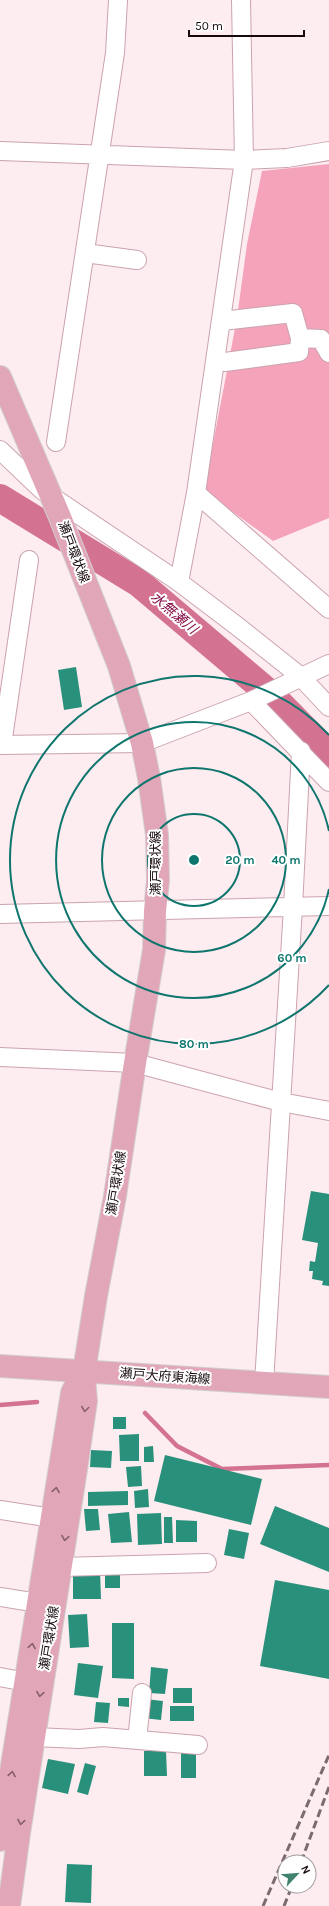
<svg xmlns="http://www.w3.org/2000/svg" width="329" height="1906" viewBox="0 0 329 1906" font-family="Karla,'Noto Sans JP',sans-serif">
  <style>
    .forest { fill: #f4a3bb }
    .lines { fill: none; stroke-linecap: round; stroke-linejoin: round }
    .stream { stroke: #d37291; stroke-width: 4.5 }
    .river { stroke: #d37291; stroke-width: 28 }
    .building { fill: #29917b }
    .street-casing { stroke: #cba3ae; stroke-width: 20 }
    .primary-casing { stroke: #d0cece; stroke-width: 24 }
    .street { stroke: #fff; stroke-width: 18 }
    .primary { stroke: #e2a6b9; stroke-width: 22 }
    .rail { stroke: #7a6b6f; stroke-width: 3; stroke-dasharray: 8 4; stroke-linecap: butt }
    .oneway { stroke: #865f6b }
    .ring { fill: none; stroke: #0f766e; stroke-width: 2 }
    .labels { text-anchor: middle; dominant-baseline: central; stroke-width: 4; stroke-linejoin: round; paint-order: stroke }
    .street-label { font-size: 13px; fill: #16090c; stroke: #fff }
    .water-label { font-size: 14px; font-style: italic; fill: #850e45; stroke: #fff }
    .centre { fill: #0f766e; stroke: #fff; stroke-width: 2 }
    .ring-label { font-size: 12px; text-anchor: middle; font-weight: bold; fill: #0f766e; stroke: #fff; stroke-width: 4; stroke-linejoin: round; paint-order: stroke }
  </style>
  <rect width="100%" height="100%" fill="#fdecf0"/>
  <path class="forest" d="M329 164V518L273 541 204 491 237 318 247 244 262 171Z"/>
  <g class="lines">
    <path class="stream" d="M0 1405 37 1402
      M145 1413 177 1446 222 1469 329 1465"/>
    <path class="river" d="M0 498 139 583 270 694 329 754"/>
  </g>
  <path class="building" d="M76 667 82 707 64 710 58 670Z
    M311 1191 329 1194V1286L322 1285 323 1281 312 1279 313 1271H309L310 1261 315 1262 318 1243 302 1240Z
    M113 1417H126V1429H113Z
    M139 1434V1461H120L119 1435Z
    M153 1446 154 1462H144V1447Z
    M91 1450 112 1451 111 1468 90 1467Z
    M165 1455 262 1479 251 1525 154 1501Z
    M141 1466 142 1486 128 1487 126 1467Z
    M148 1489 149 1507 135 1508 134 1491Z
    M128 1491V1505L88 1506V1492Z
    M275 1506 329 1528V1572L260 1544Z
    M84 1509H98L100 1530 86 1531Z
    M129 1512 132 1542 111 1543 108 1514Z
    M161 1513 162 1544 138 1545 137 1514Z
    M164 1517H172L173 1543H164Z
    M176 1520 197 1521V1542H176Z
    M229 1529 249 1533 244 1559 224 1555Z
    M73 1570H100L101 1599H73Z
    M105 1573H120V1588H105Z
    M275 1580 329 1590V1679L260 1666Z
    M87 1614 89 1647 70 1648 68 1615Z
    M112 1623H134V1679L112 1678Z
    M78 1663 103 1666 98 1698 74 1695Z
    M151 1667 168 1669 165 1694 149 1693Z
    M173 1688H192V1703H173Z
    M118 1698H129V1707L118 1706Z
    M145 1699 163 1701 161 1720 143 1718Z
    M96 1702 110 1703 108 1723 94 1722Z
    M170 1706H194V1721H170Z
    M144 1751H166L167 1776H144Z
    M181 1752H196V1778H181Z
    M48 1759 75 1764 68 1794 42 1788Z
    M85 1763 96 1766 88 1795 77 1792Z
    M67 1864 92 1865 91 1903 65 1902Z"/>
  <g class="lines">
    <g class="street-casing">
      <path id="street" d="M0 151 244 160 241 0
        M85 253 137 260
        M300 338 321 339 329 353
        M216 360 225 362 299 352 300 338 293 313 222 321
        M56 442 115 53 118 0
        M0 450 42 490 179 582 237 626 300 676 329 707
        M196 493 329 609
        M179 582 196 493 244 160 287 158 329 151
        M251 701 329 664
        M0 745 142 743 251 701 329 782
        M2 745 29 560
        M0 914 329 906
        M0 1057 135 1063 281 1102 329 1111
        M264 1383 293 907 301 751
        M0 1510 52 1518
        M61 1567 207 1563
        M0 1597 38 1603
        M0 1677 26 1682
        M34 1737 79 1739 103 1737 198 1745
        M137 1740 142 1693"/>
    </g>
    <g class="primary-casing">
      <path id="primary" d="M0 377 60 517 119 666 142 743 149 778 157 835 158 880 155 911 154 950 135 1063 115 1196 96 1296 85 1365 72 1393 0 1840
        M0 1366 329 1387
        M9 1906 19 1833 76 1469 86 1401 84 1378"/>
    </g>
    <use href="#street" class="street"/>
    <use href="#primary" class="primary"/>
    <path class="rail" d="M301 1862 329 1787
      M263 1906 329 1755
      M284 1906 292 1886"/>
  </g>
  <defs><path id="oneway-chevron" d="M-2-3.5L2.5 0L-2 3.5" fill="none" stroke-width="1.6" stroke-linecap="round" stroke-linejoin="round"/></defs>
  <g class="oneway">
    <use href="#oneway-chevron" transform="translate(85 1409) rotate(98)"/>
    <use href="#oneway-chevron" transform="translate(56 1490) rotate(-81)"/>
    <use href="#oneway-chevron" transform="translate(65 1538) rotate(99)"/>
    <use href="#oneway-chevron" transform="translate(32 1646) rotate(-81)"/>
    <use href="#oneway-chevron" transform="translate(40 1694) rotate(99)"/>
    <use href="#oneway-chevron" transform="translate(12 1774) rotate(-81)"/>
    <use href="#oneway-chevron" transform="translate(21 1822) rotate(99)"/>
  </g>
  <g class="ring">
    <circle cx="194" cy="860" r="46"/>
    <circle cx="194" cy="860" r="92"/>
    <path d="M329 889A138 138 0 1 1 329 831"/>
    <path d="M329 985A184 184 0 1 1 329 735"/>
  </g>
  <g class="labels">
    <g class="street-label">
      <text transform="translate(74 552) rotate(69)">瀬戸環状線</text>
      <text transform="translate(155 863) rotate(-90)">瀬戸環状線</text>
      <text transform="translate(116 1183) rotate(-81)">瀬戸環状線</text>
      <text transform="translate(165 1376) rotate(4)">瀬戸大府東海線</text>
      <text transform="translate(49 1638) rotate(-81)">瀬戸環状線</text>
    </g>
    <g class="water-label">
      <text transform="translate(174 613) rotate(40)">水無瀬川</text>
    </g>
  </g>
  <circle cx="194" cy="860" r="6" class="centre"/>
  <g class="ring-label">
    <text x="240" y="864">20 m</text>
    <text x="286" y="864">40 m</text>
    <text x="292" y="962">60 m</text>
    <text x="194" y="1048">80 m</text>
  </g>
  <g transform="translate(297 1874) rotate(64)"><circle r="19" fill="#ffffff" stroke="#a29d9e"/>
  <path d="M0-3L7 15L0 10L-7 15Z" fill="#408170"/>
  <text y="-6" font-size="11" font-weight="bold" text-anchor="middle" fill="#16090c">N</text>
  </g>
  <path d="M189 30v6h115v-6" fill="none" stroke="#16090c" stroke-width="2"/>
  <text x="195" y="30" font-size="12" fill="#16090c" stroke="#ffffff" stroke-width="3" paint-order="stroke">50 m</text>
</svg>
